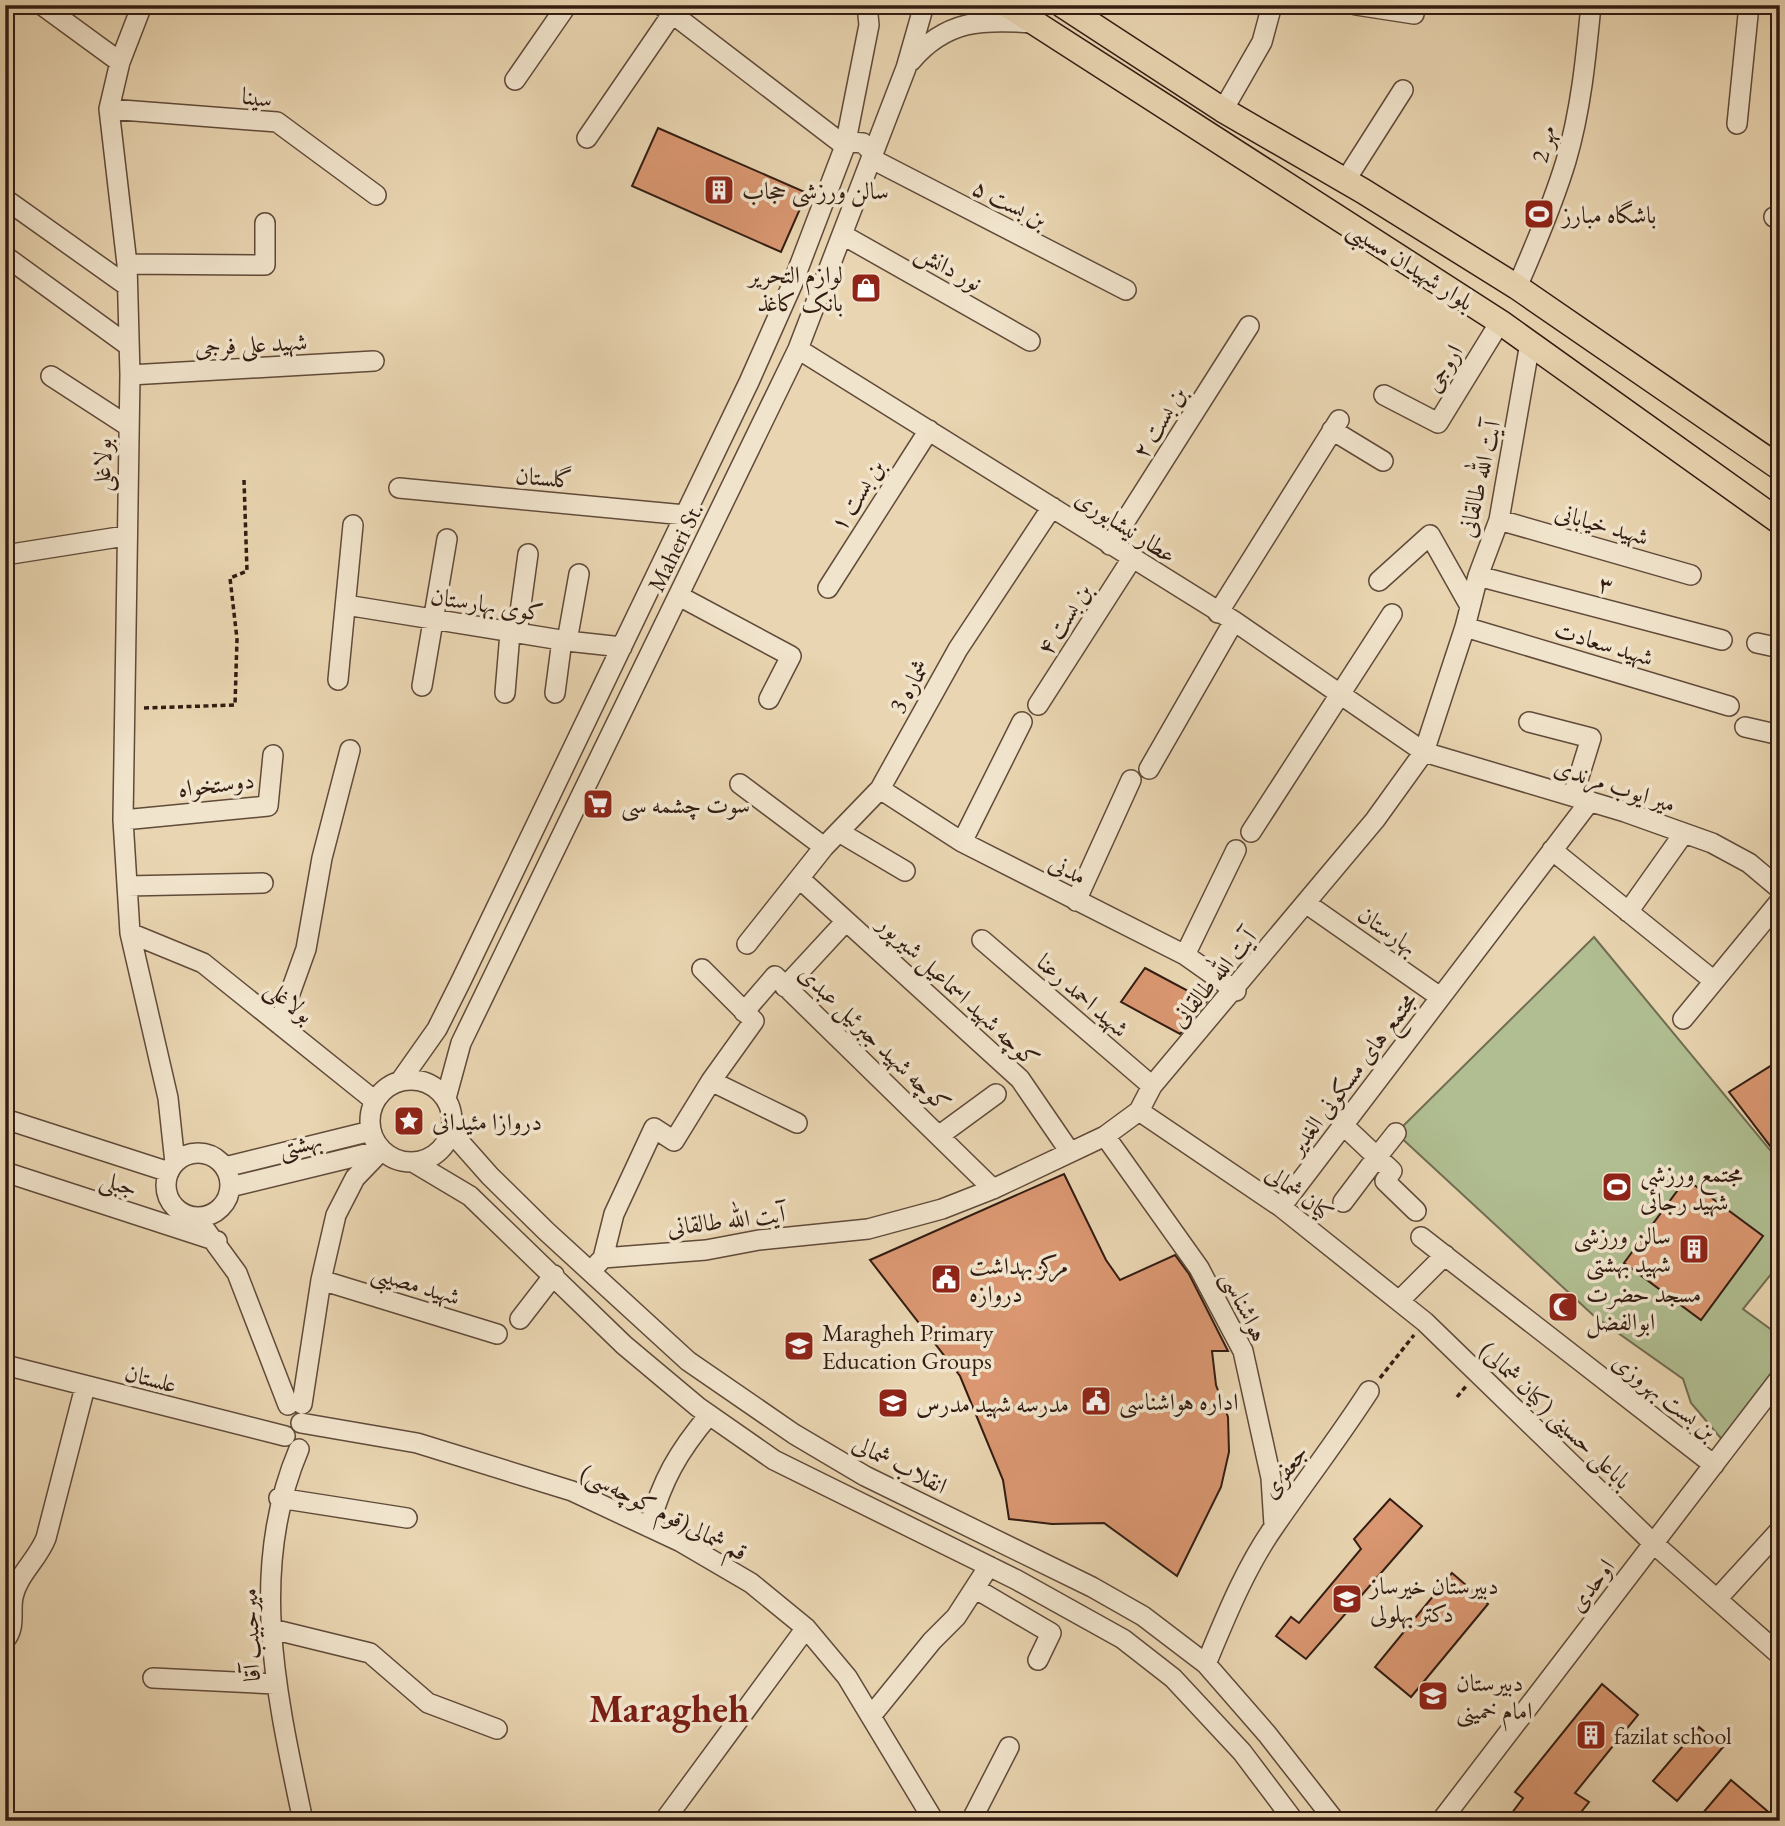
<svg xmlns="http://www.w3.org/2000/svg" width="1785" height="1826" viewBox="0 0 1785 1826" font-family="'EB Garamond',Amiri,serif">
  <style>
    .green { fill: #b0be91; stroke: #716d52; stroke-width: 2 }
    .building { fill: #da9771; stroke: #321c12; stroke-width: 2 }
    .lines { fill: none; stroke-linecap: round; stroke-linejoin: round }
    .minor-casing { stroke: #604a3a; stroke-width: 22 }
    .major-casing { stroke: #321c12; stroke-width: 27 }
    .path { stroke: #321c12; stroke-width: 3.5; stroke-dasharray: 5 3.5; stroke-linecap: butt }
    .minor { stroke: #f1e4cc; stroke-width: 19 }
    .major { stroke: #e9d5b1; stroke-width: 24 }
    .labels { text-anchor: middle; dominant-baseline: central; stroke-width: 7; stroke-linejoin: round; paint-order: stroke }
    .street-label { font-size: 24px; fill: #321c12; stroke: #f1e4cc }
    .poi-label { font-size: 24px; fill: #321c12; stroke: #f1e4cc; text-anchor: start }
    .town-label { font-size: 38px; font-weight: bold; fill: #7a1f14; stroke: #f1e4cc }
  </style>
  <rect width="100%" height="100%" fill="#e9d5b1"/>
  <filter id="stains"><feTurbulence type="fractalNoise" baseFrequency=".00286" numOctaves="4"/><feColorMatrix values="0 0 0 0 .2 0 0 0 0 .09 0 0 0 0 .02 0 0 0 .5 -.17"/></filter>
  <radialGradient id="worn" r=".72"><stop offset=".6" stop-color="#630" stop-opacity="0"/><stop offset="1" stop-color="#630" stop-opacity=".3"/></radialGradient>
  <path class="green" d="M1594 937 1780 1162V1263L1743 1309 1780 1336V1368L1724 1442 1691 1403 1683 1379 1594 1316 1396 1133Z"/>
  <path class="building" d="M658 128 807 193 781 252 632 186Z
    M1145 968 1207 1001 1180 1034 1121 1002Z
    M1780 1060V1159L1729 1092Z
    M1064 1174 1106 1260 1120 1280 1175 1255 1189 1274 1228 1351H1212L1216 1385 1228 1417 1229 1452 1221 1487 1177 1576 1104 1523 1052 1524 1009 1519 1003 1480 960 1376 870 1260Z
    M1686 1179 1763 1236 1701 1320 1624 1263Z
    M1390 1499 1422 1526 1306 1659 1276 1636 1291 1617 1299 1623 1361 1549 1354 1539Z
    M1452 1573 1488 1604 1411 1697 1375 1667Z
    M1602 1684 1638 1715 1575 1793 1589 1802 1574 1821H1506L1523 1798 1515 1792Z
    M1699 1727 1723 1747 1677 1801 1653 1781Z
    M1731 1780 1779 1821H1696Z"/>
  <g class="lines">
    <g class="minor-casing">
      <path id="minor" d="M42 5 120 62
        M142 5 120 62 109 109 127 264 130 375 123 820 130 933 168 1098 175 1163
        M661 5 845 146 851 142 863 143 871 151 872 159 1126 290
        M1356 5 1414 14
        M911 61C946 20 982 19 1033 23
        M515 80 567 5
        M109 109 277 122 376 195
        M1223 110 1262 42 1272 5
        M1737 124 1749 5
        M587 138 672 14
        M1345 181 1403 90
        M5 199 126 285
        M1774 217 1780 218
        M843 235 1030 341
        M5 256 129 346
        M127 264 265 265V223
        M1517 287C1535 246 1553 204 1566 161 1581 110 1586 57 1591 5
        M798 349 1234 621 1424 752 1625 812 1712 843 1749 863 1780 889
        M130 375 374 361
        M51 376 128 426
        M1384 395 1438 423 1500 322
        M1332 430 1383 461
        M399 488 685 515
        M1499 520 1691 575
        M1110 545 1249 326
        M5 555 125 536
        M1478 576 1722 640
        M1379 581 1430 535 1470 606
        M828 588 929 430
        M679 596 791 656 769 699
        M346 605 567 641 622 647
        M1218 613 1339 420
        M1465 627 1729 706
        M517 634 528 554
        M567 641 579 574
        M1757 643 1780 648
        M338 680 353 525
        M422 686 447 539
        M505 693 510 633
        M555 693 562 640
        M1038 705 1131 560
        M1529 722 1591 738 1573 796
        M1745 727 1780 735
        M1149 769 1234 621
        M740 784 824 847
        M880 789 962 842 1185 955 1236 991
        M123 820 268 806 273 755
        M839 832 905 871
        M1251 832 1392 614
        M962 842 1022 722
        M1552 850 1714 981
        M800 879 1020 1079 1070 1152
        M127 886 263 883
        M1076 901 1131 780
        M1307 904 1440 997
        M1628 912 1684 833
        M130 933 203 963 375 1101
        M982 940 1152 1086
        M747 944 824 847 880 789 958 649 1052 507
        M1185 955 1236 850
        M785 987 846 921
        M744 1012 775 976 993 1189
        M1683 1019 1780 901
        M279 1024 306 949 322 858 350 750
        M370 1121a41 41 0 1 1 82 0a41 41 0 1 1-82 0Z
        M401 1080 437 1029 461 981 749 382 792 285 845 146 869 25 867 5
        M711 1081 797 1123
        M446 1098 461 1043 798 349 906 68 924 5
        M1139 1111 1281 1207 1425 1322 1653 1543 1780 1655
        M5 1119 169 1172
        M1343 1125 1377 1157 1396 1133
        M451 1132 490 1176 546 1231 688 1361 794 1434 865 1476 1092 1587 1143 1616 1206 1664 1267 1734 1335 1821
        M940 1135 996 1094
        M1105 1136 1199 1268 1243 1351 1271 1478 1274 1525
        M166 1185a32 32 0 1 1 64 0a32 32 0 1 1-64 0Z
        M413 1162 470 1196 624 1345 698 1407 774 1460 1017 1580 1123 1639 1173 1678 1242 1752 1294 1821
        M225 1167 371 1131
        M5 1172 217 1241
        M230 1187 382 1150
        M1343 1202 1377 1157 1392 1171 1385 1181 1416 1211
        M1281 1207 1590 801
        M196 1217 237 1273 288 1405
        M1421 1237 1714 1465
        M603 1258 614 1214 654 1128 674 1141 711 1081 754 1021 702 969
        M591 1271 603 1258 706 1250 759 1240 868 1229 942 1209 993 1189 1105 1136 1139 1111 1152 1086 1375 820 1424 752 1465 627 1478 576 1499 520 1530 343
        M321 1280 497 1334
        M1399 1301 1445 1255
        M520 1319 554 1275
        M5 1365 285 1436
        M302 1404 321 1280 336 1215 355 1178 382 1150
        M301 1423 417 1443 572 1491 681 1542 751 1583 806 1628 847 1677 934 1821
        M299 1449C247 1571 277 1697 303 1821
        M279 1498 407 1518
        M649 1527C662 1480 678 1452 709 1415
        M976 1589 1051 1633 1038 1660
        M1717 1599 1780 1530
        M272 1629 370 1653 428 1703 497 1729
        M5 1640C16 1627 10 1612 13 1597 18 1574 38 1559 46 1538L85 1387
        M1206 1664C1226 1616 1246 1566 1276 1524 1307 1479 1340 1436 1369 1391
        M153 1678 275 1684
        M871 1716 932 1641 956 1617 989 1566
        M664 1821 806 1628
        M971 1821 1009 1747
        M1441 1821 1780 1378"/>
    </g>
    <g class="major-casing">
      <path id="major" d="M1007 5 1500 322 1780 522
        M1062 5 1223 110 1363 191 1517 287 1780 468"/>
    </g>
    <path class="path" d="M144 708 235 705 237 639 230 578 247 571 244 480
      M1380 1378 1414 1335
      M1457 1397 1467 1385"/>
    <use href="#minor" class="minor"/>
    <use href="#major" class="major"/>
  </g>
  <defs>
    <g id="building-square" transform="scale(1.575)"><rect x="-9" y="-9" width="18" height="18" rx="4" fill="#8f2418" stroke="#f1e4cc"/><path d="M-4-6H4V6H1V3H-1V6H-4ZM-2.5-4.3h1.7v1.8h-1.7ZM.8-4.3h1.7v1.8H.8ZM-2.5-1h1.7V.8h-1.7ZM.8-1h1.7V.8H.8Z" fill="#fff"/></g>
    <g id="stadium-square" transform="scale(1.575)"><rect x="-9" y="-9" width="18" height="18" rx="4" fill="#8f2418" stroke="#f1e4cc"/><path d="M0-5a6.5 5 0 1 0 0 10a6.5 5 0 1 0 0-10ZM-3.5-1.8h7v3.6h-7Z" fill="#fff"/></g>
    <g id="shop-square" transform="scale(1.575)"><rect x="-9" y="-9" width="18" height="18" rx="4" fill="#8f2418" stroke="#f1e4cc"/><path d="M-5-2.5h2.3a2.7 3.5 0 0 1 5.4 0H5L5.5 6h-11ZM-1.5-2.5h3a1.5 2.3 0 0 0-3 0Z" fill="#fff"/></g>
    <g id="supermarket-square" transform="scale(1.575)"><rect x="-9" y="-9" width="18" height="18" rx="4" fill="#8f2418" stroke="#f1e4cc"/><path d="M-6-5.5h2.5l.6 2H6L4.5 2H-2.5L-4.4-4H-6ZM-1.5 3.2a1.3 1.3 0 1 0 .1 0ZM3 3.2a1.3 1.3 0 1 0 .1 0Z" fill="#fff"/></g>
    <g id="sight-square" transform="scale(1.575)"><rect x="-9" y="-9" width="18" height="18" rx="4" fill="#8f2418" stroke="#f1e4cc"/><path d="M0-6L1.8-2.2L6-1.7L2.9 1.2L3.7 5.4L0 3.3L-3.7 5.4L-2.9 1.2L-6-1.7L-1.8-2.2Z" fill="#fff"/></g>
    <g id="civic-square" transform="scale(1.575)"><rect x="-9" y="-9" width="18" height="18" rx="4" fill="#8f2418" stroke="#f1e4cc"/><path d="M-.6-6.5H3V-4.5H.6V-3L4-1V1h2V6H-6V1h2V-1L-.6-3ZM-1.2 2.5V6h2.4V2.5Z" fill="#fff"/></g>
    <g id="mosque-square" transform="scale(1.575)"><rect x="-9" y="-9" width="18" height="18" rx="4" fill="#8f2418" stroke="#f1e4cc"/><path d="M3.5-4.9A6 6 0 1 0 3.5 4.9A5 5 0 1 1 3.5-4.9Z" fill="#fff"/></g>
    <g id="school-square" transform="scale(1.575)"><rect x="-9" y="-9" width="18" height="18" rx="4" fill="#8f2418" stroke="#f1e4cc"/><path d="M0-5L7-2L0 1L-7-2ZM-4 1L0 2.5L4 1V4Q0 6-4 4Z" fill="#fff"/></g>
  </defs>
  <g fill-rule="evenodd">
    <use href="#building-square" x="719" y="190"/>
    <use href="#stadium-square" x="1539" y="214"/>
    <use href="#shop-square" x="866" y="288"/>
    <use href="#supermarket-square" x="598" y="804"/>
    <use href="#sight-square" x="409" y="1121"/>
    <use href="#stadium-square" x="1617" y="1187"/>
    <use href="#building-square" x="1694" y="1249"/>
    <use href="#civic-square" x="946" y="1279"/>
    <use href="#mosque-square" x="1563" y="1307"/>
    <use href="#school-square" x="799" y="1346"/>
    <use href="#civic-square" x="1096" y="1401"/>
    <use href="#school-square" x="893" y="1403"/>
    <use href="#school-square" x="1347" y="1599"/>
    <use href="#school-square" x="1433" y="1696"/>
    <use href="#building-square" x="1591" y="1735"/>
  </g>
  <g class="labels">
    <g class="street-label">
      <text transform="translate(257 97) rotate(7)">سینا</text>
      <text transform="translate(1543 144) rotate(-76)">مهر 2</text>
      <text transform="translate(1010 203) rotate(27)">بن بست ۵</text>
      <text transform="translate(1411 265) rotate(33)">بلوار شهیدان مسیبی</text>
      <text transform="translate(949 267) rotate(29)">نور دانش</text>
      <text transform="translate(251 344) rotate(-3)">شهید علی فرجی</text>
      <text transform="translate(1443 368) rotate(-59)">اروجی</text>
      <text transform="translate(1159 422) rotate(-58)">بن بست ۲</text>
      <text transform="translate(102 465) rotate(-89)">بولاغلی</text>
      <text transform="translate(544 477) rotate(5)">گلستان</text>
      <text transform="translate(1479 479) rotate(-77)">آیت الله طالقانی</text>
      <text transform="translate(857 495) rotate(-57)">بن بست ۱</text>
      <text transform="translate(1602 524) rotate(16)">شهید خیابانی</text>
      <text transform="translate(1126 526) rotate(33)">عطار نیشابوری</text>
      <text transform="translate(675 547) rotate(-64)">Maheri St.</text>
      <text transform="translate(1606 584) rotate(15)">۳</text>
      <text transform="translate(487 604) rotate(9)">کوی بهارستان</text>
      <text transform="translate(1064 619) rotate(-57)">بن بست ۴</text>
      <text transform="translate(1604 643) rotate(17)">شهید سعادت</text>
      <text transform="translate(909 686) rotate(-61)">شماره 3</text>
      <text transform="translate(216 784) rotate(-7)">دوستخواه</text>
      <text transform="translate(1615 785) rotate(18)">میر ایوب مرندی</text>
      <text transform="translate(1068 869) rotate(27)">مدنی</text>
      <text transform="translate(1388 930) rotate(35)">بهارستان</text>
      <text transform="translate(1213 978) rotate(-50)">آیت الله طالقانی</text>
      <text transform="translate(959 991) rotate(43)">کوچه شهید اسماعیل شیرپور</text>
      <text transform="translate(1083 995) rotate(41)">شهید احمد رعنا</text>
      <text transform="translate(290 1001) rotate(39)">بولاغلی</text>
      <text transform="translate(875 1038) rotate(44)">کوچه شهید جبرئیل عبدی</text>
      <text transform="translate(1352 1073) rotate(-53)">مجتمع های مسکونی الغدیر</text>
      <text transform="translate(300 1144) rotate(-14)">بهشتی</text>
      <text transform="translate(119 1183) rotate(18)">جبلی</text>
      <text transform="translate(1300 1193) rotate(37)">کیان شمالی</text>
      <text transform="translate(726 1220) rotate(-7)">آیت الله طالقانی</text>
      <text transform="translate(416 1284) rotate(17)">شهید مصیبی</text>
      <text transform="translate(1245 1306) rotate(64)">هواشناسی</text>
      <text transform="translate(151 1378) rotate(15)">علستان</text>
      <text transform="translate(1665 1396) rotate(38)">بن بست بهروزی</text>
      <text transform="translate(1556 1415) rotate(44)">باباعلی حسینی (کیان شمالی)</text>
      <text transform="translate(900 1464) rotate(27)">انقلاب شمالی</text>
      <text transform="translate(1284 1471) rotate(-53)">جعفری</text>
      <text transform="translate(664 1512) rotate(27)">قم شمالی(قوم کوچه‌سی)</text>
      <text transform="translate(1591 1585) rotate(-53)">اوحدی</text>
      <text transform="translate(250 1635) rotate(-92)">میرحبیب آقا</text>
    </g>
    <g class="poi-label">
      <text x="742" y="190">سالن ورزشی حجاب</text>
      <text x="1562" y="214">باشگاه مبارز</text>
      <text x="843" y="274" text-anchor="end">لوازم التحریر<tspan x="843" dy="28">بانک کاغذ</tspan></text>
      <text x="621" y="804">سوت چشمه سی</text>
      <text x="432" y="1121">دروازا مئیدانی</text>
      <text x="1640" y="1173">مجتمع ورزشی<tspan x="1640" dy="28">شهید رجائی</tspan></text>
      <text x="1671" y="1235" text-anchor="end">سالن ورزشی<tspan x="1671" dy="28">شهید بهشتی</tspan></text>
      <text x="969" y="1265">مرکز بهداشت<tspan x="969" dy="28">دروازه</tspan></text>
      <text x="1586" y="1293">مسجد حضرت<tspan x="1586" dy="28">ابوالفضل</tspan></text>
      <text x="822" y="1332">Maragheh Primary<tspan x="822" dy="28">Education Groups</tspan></text>
      <text x="1119" y="1401">اداره هواشناسی</text>
      <text x="916" y="1403">مدرسه شهید مدرس</text>
      <text x="1370" y="1585">دبیرستان خیرساز<tspan x="1370" dy="28">دکتر بهلولی</tspan></text>
      <text x="1456" y="1682">دبیرستان<tspan x="1456" dy="28">امام خمینی</tspan></text>
      <text x="1614" y="1735">fazilat school</text>
    </g>
    <g class="town-label">
      <text x="669" y="1708">Maragheh</text>
    </g>
  </g>
  <rect width="1785" height="1826" fill="none" stroke="#e9d5b1" stroke-width="28"/>
  <rect x="7" y="7" width="1771" height="1812" fill="none" stroke="#321c12" stroke-width="3.5"/>
  <rect x="14" y="14" width="1757" height="1798" fill="none" stroke="#321c12" stroke-width="2"/>
  <rect width="100%" height="100%" filter="url(#stains)"/>
  <rect width="100%" height="100%" fill="url(#worn)"/>
</svg>
